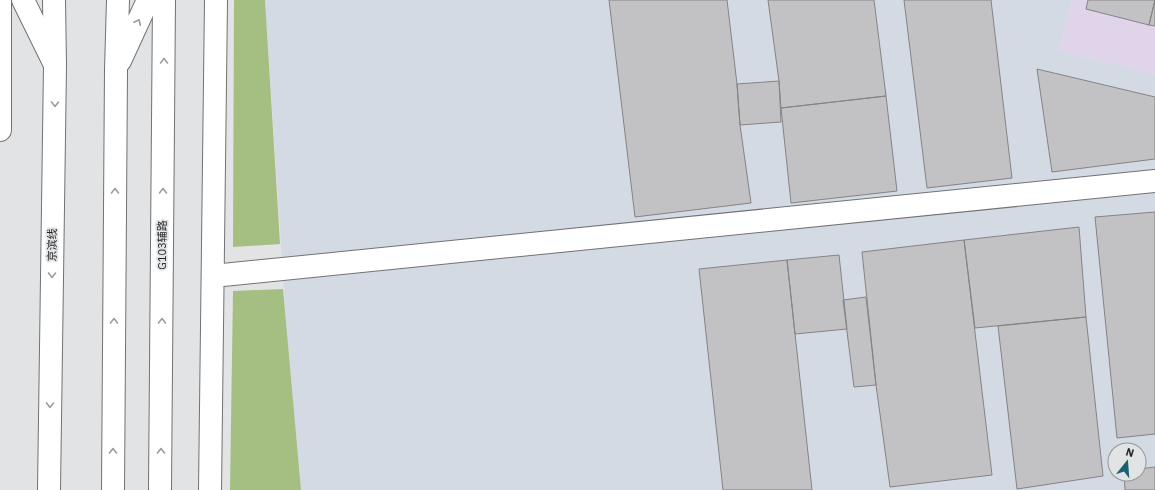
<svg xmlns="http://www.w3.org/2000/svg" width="1155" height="490" font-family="'IBM Plex Sans','Noto Sans SC',sans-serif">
	<rect width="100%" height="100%" fill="#e1e3e5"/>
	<path fill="#d4dae3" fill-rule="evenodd" d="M265,0H1072L1059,51L1155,74V489L1139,490H301L287,338ZM1115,450H1139V474H1115Z"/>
	<path fill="#dfd4e9" d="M1072,0H1155V74L1059,51Z"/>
	<path fill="#a5be81" d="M234,0H265L280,244L233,247Z
		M283,289L301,490H230L233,291Z"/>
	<path fill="#c2c2c4" stroke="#848386" d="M609,0H727L737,84L740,125L751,203L635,217Z
		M768,0H874L886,96L781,108L779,81Z
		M904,0H991L1012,178L927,188Z
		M1088,0H1155L1149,25L1086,9Z
		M1155,0V26L1149,25Z
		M1037,69L1155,97V159L1052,172Z
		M779,81L781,122L740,125L737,84Z
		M886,96L897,191L791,203L781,108Z
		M1155,212V434L1117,438L1095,217Z
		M1079,227L1086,317L975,328L964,240Z
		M964,240L992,475L890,487L876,385L862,252Z
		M839,255L847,329L795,334L787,260Z
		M787,260L812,490H723L699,269Z
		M866,297L876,385L854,387L843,300Z
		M1086,317L1103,476L1017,489L998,326Z
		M1155,467V490H1125L1124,474H1139V469Z"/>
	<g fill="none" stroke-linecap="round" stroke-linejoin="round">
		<defs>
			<path id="minor" d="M23,0L55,65
				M0,2V130
				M213,276L1155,181
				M160,490L164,0
				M210,490L216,0"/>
			<path id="highway" d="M120,61L148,0
				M49,490L55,65L54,0
				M113,490L116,70L118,0"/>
		</defs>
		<use href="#minor" stroke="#707274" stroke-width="24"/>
		<use href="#highway" stroke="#707274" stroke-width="24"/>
		<use href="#minor" stroke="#fff" stroke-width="22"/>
		<use href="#highway" stroke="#fff" stroke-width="22"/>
	</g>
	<defs><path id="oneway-chevron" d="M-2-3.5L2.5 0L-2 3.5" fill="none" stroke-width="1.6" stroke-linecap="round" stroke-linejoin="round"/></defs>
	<g stroke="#9d9d9e">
		<use href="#oneway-chevron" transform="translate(138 22) rotate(-65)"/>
		<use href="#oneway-chevron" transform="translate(164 61) rotate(-90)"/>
		<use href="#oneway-chevron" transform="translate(55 104) rotate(91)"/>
		<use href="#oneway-chevron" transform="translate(115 191) rotate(-90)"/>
		<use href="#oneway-chevron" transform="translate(163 191) rotate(-90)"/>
		<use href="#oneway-chevron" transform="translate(52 275) rotate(91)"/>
		<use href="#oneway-chevron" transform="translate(114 321) rotate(-90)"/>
		<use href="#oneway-chevron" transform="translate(162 321) rotate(-90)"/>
		<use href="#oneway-chevron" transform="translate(50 405) rotate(91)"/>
		<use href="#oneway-chevron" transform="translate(113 451) rotate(-90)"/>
		<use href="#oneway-chevron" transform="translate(161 451) rotate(-90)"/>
	</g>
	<g text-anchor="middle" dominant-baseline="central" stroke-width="3.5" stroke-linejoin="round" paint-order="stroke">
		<g font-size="11" fill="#252627" stroke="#e1e3e5">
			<text transform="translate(52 245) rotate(-89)">京滨线</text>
			<text transform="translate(162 245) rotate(-90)">G103辅路</text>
		</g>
	</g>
	<g transform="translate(1127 462) rotate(17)"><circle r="19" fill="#e1e3e5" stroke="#969799"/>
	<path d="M0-3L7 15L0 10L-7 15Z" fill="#1a6172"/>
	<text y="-6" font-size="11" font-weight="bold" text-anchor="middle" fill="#252627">N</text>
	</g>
</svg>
